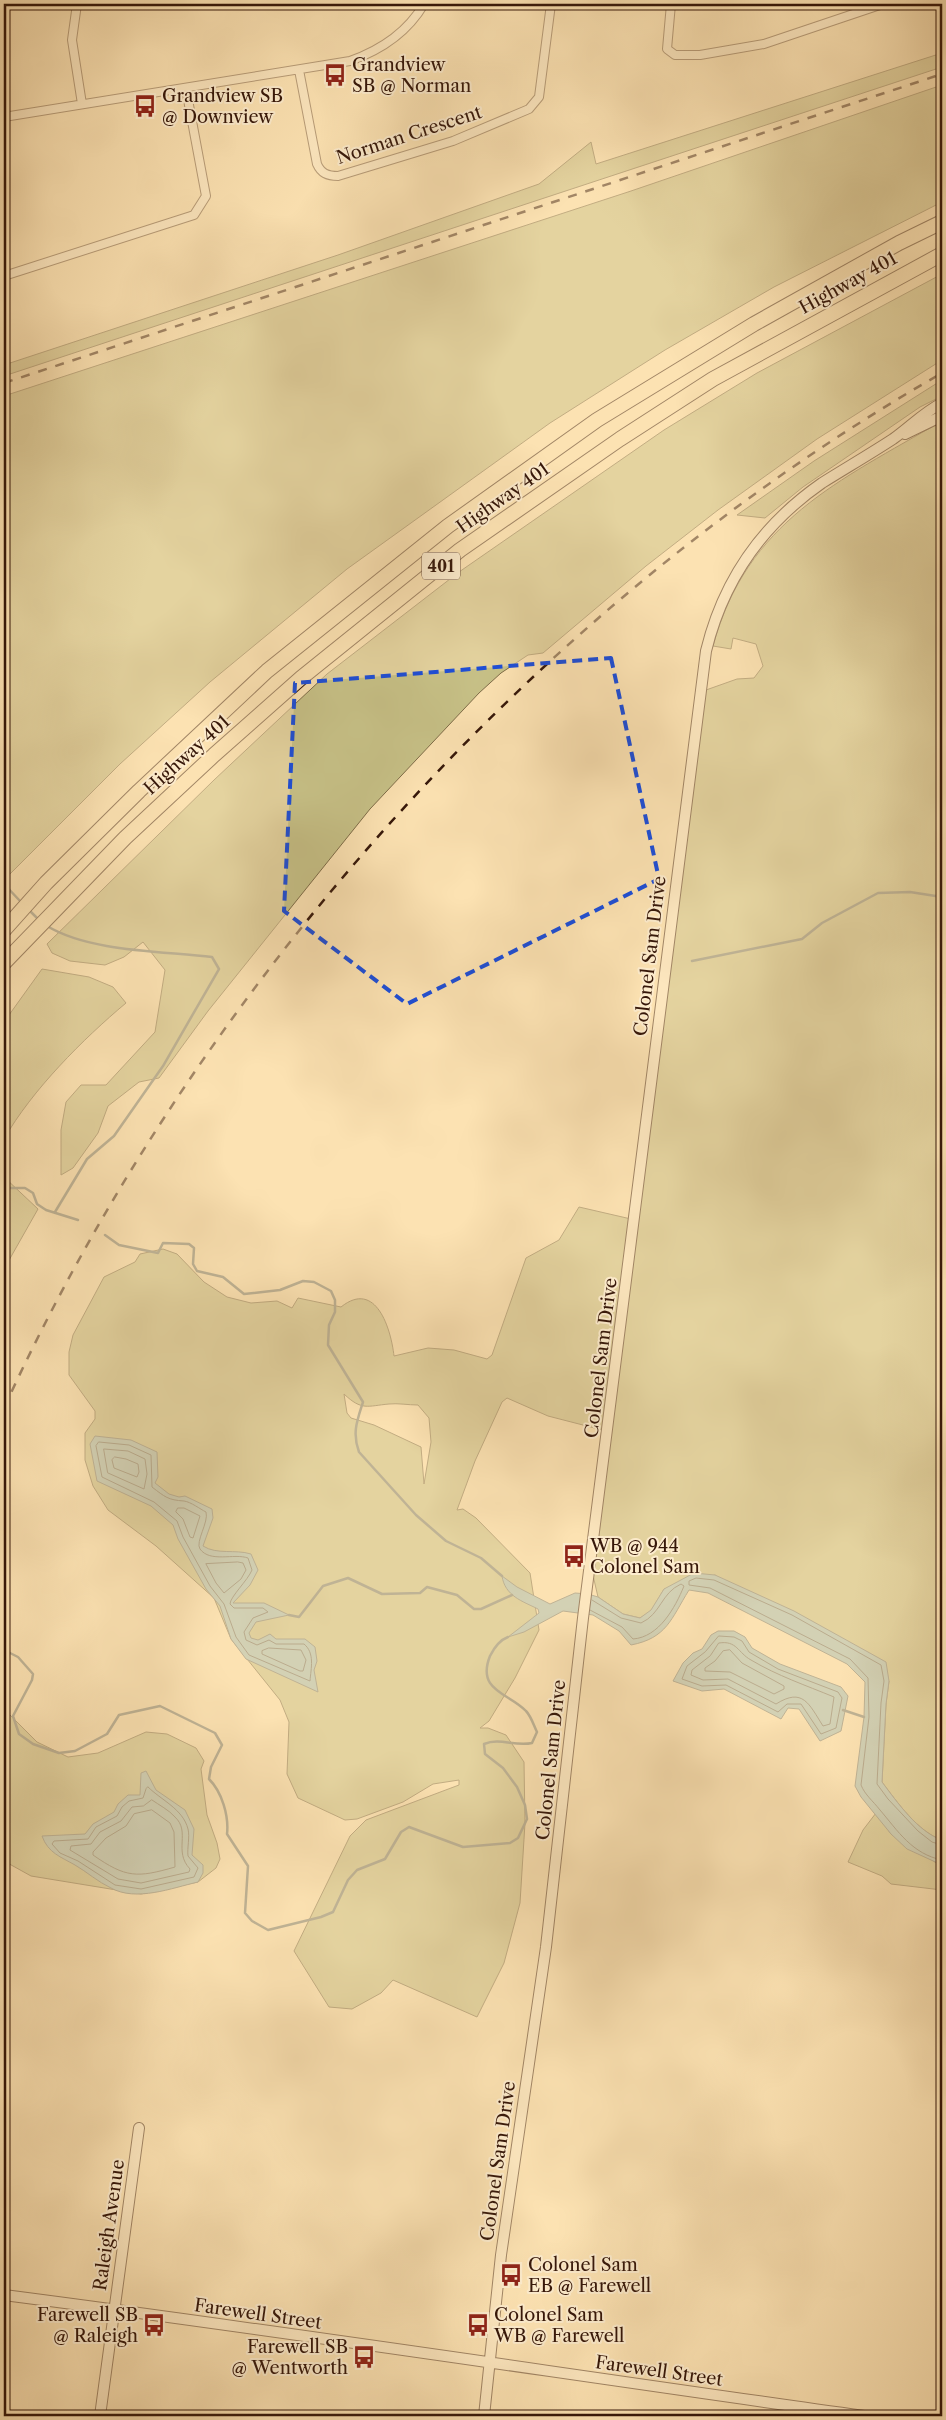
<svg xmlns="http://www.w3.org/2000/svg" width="946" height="2420" font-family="'Libre Caslon Text',serif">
	<rect width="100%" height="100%" fill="#fce2b2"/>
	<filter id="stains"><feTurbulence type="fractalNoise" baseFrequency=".004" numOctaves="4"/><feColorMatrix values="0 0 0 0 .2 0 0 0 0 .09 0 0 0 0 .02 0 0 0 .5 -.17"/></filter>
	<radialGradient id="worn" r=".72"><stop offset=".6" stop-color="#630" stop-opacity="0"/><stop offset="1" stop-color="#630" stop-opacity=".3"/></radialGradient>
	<path fill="#c7c187" stroke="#7e6c48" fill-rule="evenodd" d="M942,53V67L4,376V365L338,255L539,184L591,142L596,164Z
		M942,85V202L774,287L665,350L550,423L347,569L210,682L120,764L4,880V396L631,191Z
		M942,274V360L817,439L718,510L646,566L543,653L528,655L501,673L479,693L370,809L208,1011L159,1078L139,1082L108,1106L98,1133L73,1168L61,1175V1130L66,1102L81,1085H106L155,1032L165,970L143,942L124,957L105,965L70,961L52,953L47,944L214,780L327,674L459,572L664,430L757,373Z
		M942,380V396L920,407L803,487L765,518L737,515L814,461Z
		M942,421V1840C918,1832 897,1802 882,1782L886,1704L889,1681L715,1575L664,1589L651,1611L640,1618L623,1614L598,1597L592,1571L610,1432L548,1416L507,1398L502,1402L475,1461L457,1510L463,1509L476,1518L530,1573L539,1630L515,1678L489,1721L480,1728H488L506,1735L524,1762L525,1823L520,1903L504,1963L477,2017L393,1980L381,1993L352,2009L329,2007L294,1951L350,1836L366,1820L459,1785V1780L433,1784L403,1802L357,1819L345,1820L298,1798L287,1774L289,1722L280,1700L231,1639L214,1598L156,1546L108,1510L93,1486L85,1460V1433L95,1419V1411L69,1375V1352L73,1335L104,1277L135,1262L140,1254L163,1249L177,1254L204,1282L227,1297L251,1303L277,1301L292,1308L298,1298L341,1307C376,1279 391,1329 394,1356L428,1348L454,1350L487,1359L492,1355L526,1258L559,1240L579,1207L631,1219L706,690L737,679L754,678L763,666L756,644L733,638L731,649L713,646C747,521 839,481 942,421ZM344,1394C362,1411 367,1406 389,1404C398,1403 408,1405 418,1405L429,1418L431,1442L424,1484L421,1447L374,1425L351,1418L347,1413Z
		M42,969L89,977L113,987L126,1003C83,1039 32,1090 4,1139V1022Z
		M4,1177L38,1209L8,1262L4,1273Z
		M4,1709L37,1742L68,1757L98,1753L146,1732L167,1734L196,1748L204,1761L201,1769L207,1815L217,1843L220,1859L216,1868L198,1882L141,1894L31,1876L4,1861Z
		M876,1813L891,1834L938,1864L942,1865V1890L891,1884L882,1876L848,1862L863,1830Z"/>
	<path fill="#a3bcb6" stroke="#777a71" d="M95,1436L131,1440L157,1452L158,1477L155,1483L169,1494L179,1497L185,1496L212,1509L213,1518L203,1546C217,1555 235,1549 251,1554L258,1570L250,1585L233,1603H264L289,1615L256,1622L249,1633L251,1638L258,1640L270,1634L276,1639H305L315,1647L317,1661L314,1670L318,1692L246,1659L231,1639L220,1606L206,1589L178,1539L173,1525L151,1506L97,1481L90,1444Z
		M694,1573L715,1575L794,1611L886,1662L889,1681L886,1704L882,1782C897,1802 918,1832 942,1840V1865L907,1849L891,1834L861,1797L855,1786L864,1717L865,1682L847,1664L708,1593L689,1590C671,1619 667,1638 631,1645L619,1631L593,1615L563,1611L524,1632L508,1637L539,1613L538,1609C522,1601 505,1596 502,1576L517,1587L550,1604L575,1593L588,1594L598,1597L623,1614L640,1618L651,1610L664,1589Z
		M718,1631H734L745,1637L752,1648L780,1664L841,1687L848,1696L841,1731L820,1741L799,1709L788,1708L781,1719L724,1689L702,1691L673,1681L683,1663L693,1653L702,1649L711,1635Z
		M146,1771L156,1790L185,1810L194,1829L192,1855L203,1865V1873L198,1882C172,1888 136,1902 111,1888C98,1882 87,1872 75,1865C61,1857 48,1853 42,1836L85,1834L93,1824L114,1812L118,1804L128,1795H140L141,1773Z"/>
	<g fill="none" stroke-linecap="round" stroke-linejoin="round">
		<path stroke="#6c6a60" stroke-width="1" d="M99,1442L129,1445L151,1455L152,1487C165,1497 168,1500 184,1501C191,1502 200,1509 206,1512C209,1522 195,1542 200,1549C210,1563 234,1553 248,1558L252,1570C248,1580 230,1597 230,1604L234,1608H263L268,1612L253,1618L244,1632L246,1640L257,1645L269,1640L276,1644H304C315,1653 311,1668 310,1681L249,1655L236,1637L224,1604L210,1586L183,1537L177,1521L154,1502L102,1477L96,1446Z
			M104,1449L128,1451L145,1459L147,1474L144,1489L108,1473Z
			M115,1457L126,1459L138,1464L139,1472L137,1477L114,1468L112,1460Z
			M178,1508H184L200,1516L193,1538L190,1537L183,1519L176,1512Z
			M238,1562L243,1563L246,1570L241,1579L224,1593L216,1583L206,1564Z
			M590,1610L622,1627L633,1639C659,1637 675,1608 684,1586L681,1584C661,1593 661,1614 641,1623L621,1618L592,1600
			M719,1636L734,1637L742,1641L749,1652L778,1669L838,1692L842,1698L836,1728L821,1734L801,1704H787L778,1712L726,1685L702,1686L682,1679L687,1666L705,1652Z
			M719,1643C737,1640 738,1653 751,1660C778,1676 805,1685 834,1697L830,1724L823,1726C809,1704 803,1687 776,1704L728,1679L703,1680L691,1675L692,1670L710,1656Z
			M269,1648L301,1650L306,1660L303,1671H300L262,1654V1651Z
			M730,1650L742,1663L784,1686V1689L774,1694L730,1672L705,1671V1668L715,1661L723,1651Z
			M148,1787C161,1800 183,1809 188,1829C190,1837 187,1848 188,1856L198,1868L194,1877L141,1889L115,1885L78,1861L60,1853L52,1844L54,1841L88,1839L96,1827L117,1816L122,1807L129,1801L143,1798L146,1789Z
			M152,1800C159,1805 169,1810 175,1817C191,1832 173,1851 190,1869L189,1872L141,1883L118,1879L70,1850L71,1846L91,1844L100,1832L121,1821L132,1807L143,1806Z
			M152,1810L170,1823L174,1832L175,1867C137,1878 126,1878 93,1855V1852L106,1838L126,1826L134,1814Z
			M942,1845L932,1842L918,1831L888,1799L877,1784L881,1703L884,1681L881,1665L792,1615L714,1580L696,1578L689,1581V1585L710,1588L850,1659L868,1678L869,1717L861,1785C865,1795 873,1801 880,1810C898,1831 912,1854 942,1860"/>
		<path stroke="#777a71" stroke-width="2.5" d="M4,884L21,902
			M29,910L39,920
			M47,926C90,952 162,951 212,957L219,969L163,1066L114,1136L87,1159L55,1212
			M692,961L802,939L822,923L878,893L910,892L942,897
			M4,1188H25L33,1193L37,1204L46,1210L78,1220
			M105,1235L119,1245L158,1253L163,1243L189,1244L194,1248L193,1264L197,1271L223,1277L244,1294L280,1290L303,1281L314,1282L331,1291L335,1300V1312L329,1325L328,1345L363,1402C357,1421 352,1433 359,1452L416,1515L446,1541L481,1558L502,1576
			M289,1615L299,1617L323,1586L348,1578L382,1594L420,1593L427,1587L457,1595L474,1609H481L512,1595
			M4,1650L18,1657L33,1674L32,1680L13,1716L19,1734L33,1744L59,1753L75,1751L107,1734L119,1715L160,1706L215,1733L222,1745L211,1767L209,1779C222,1792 229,1816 227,1834L248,1866L245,1913L252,1921L268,1930L321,1917L333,1912L348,1880L357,1870L385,1859L401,1832L409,1827L463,1847L510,1843L518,1838L527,1819L525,1805L517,1787L503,1768L485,1754L484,1744C500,1737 515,1747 532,1743L537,1732C534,1726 531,1716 526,1711C509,1693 476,1691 490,1656C494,1648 500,1640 508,1637
			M843,1710L864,1717"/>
		<defs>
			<path id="street" d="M77,4L72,40L82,104
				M671,4L667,49L675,55H700L764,44L883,4
				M299,70L317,164C321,173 327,176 338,176L453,141L529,109L539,97L551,4
				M4,117L350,61C381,50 407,33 424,4
				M4,276L194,215L206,196L186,89"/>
			<path id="secondary" d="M905,434L942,416
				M4,2295C291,2332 577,2376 864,2416
				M100,2416L139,2128
				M484,2416L501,2255L546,1947L583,1618L706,651C723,581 763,524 822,483C846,468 870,454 893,439C910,427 924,412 942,403"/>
			<path id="highway" d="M4,930L46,883L139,791L267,671L448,526L597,420L754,324L899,243L942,222
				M4,963L125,838L214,755L301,678L460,550L620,439L713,379L942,254"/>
		</defs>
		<use href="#street" stroke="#684a33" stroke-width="10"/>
		<use href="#secondary" stroke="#361709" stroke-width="12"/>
		<use href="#highway" stroke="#361709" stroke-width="16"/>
		<use href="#street" stroke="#fdeccd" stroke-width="8"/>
		<use href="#secondary" stroke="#fdeccd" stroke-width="10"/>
		<use href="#highway" stroke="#fce2b2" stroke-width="14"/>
		<path stroke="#361709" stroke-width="2.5" stroke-dasharray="9 9" stroke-linecap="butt" d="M4,383L942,74
			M4,1408C198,985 537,605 942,373"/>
	</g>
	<path d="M0 0H946V2420H0ZM611,658L659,879L407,1004L284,911L295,683Z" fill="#fce2b2" fill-opacity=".55" fill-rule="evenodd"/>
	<path fill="none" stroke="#1d4ed8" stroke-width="4" stroke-dasharray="10 6" stroke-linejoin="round" d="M611,658L659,879L407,1004L284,911L295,683Z"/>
	<defs>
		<symbol id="bus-bare" viewBox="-9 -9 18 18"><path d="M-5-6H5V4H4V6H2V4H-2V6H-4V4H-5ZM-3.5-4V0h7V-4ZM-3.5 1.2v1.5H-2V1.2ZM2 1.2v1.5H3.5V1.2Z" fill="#8f2418" stroke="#fdeccd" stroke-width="2.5" paint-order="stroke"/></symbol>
	</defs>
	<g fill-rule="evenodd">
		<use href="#bus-bare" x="319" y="59" width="32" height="32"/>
		<use href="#bus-bare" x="129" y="90" width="32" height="32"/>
		<use href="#bus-bare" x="558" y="1540" width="32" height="32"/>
		<use href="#bus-bare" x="495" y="2259" width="32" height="32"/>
		<use href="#bus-bare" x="138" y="2309" width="32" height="32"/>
		<use href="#bus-bare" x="462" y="2309" width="32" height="32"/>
		<use href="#bus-bare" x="348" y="2341" width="32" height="32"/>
	</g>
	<g text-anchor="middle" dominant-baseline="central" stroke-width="4" stroke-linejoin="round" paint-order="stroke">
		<rect fill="#fdeccd" stroke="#725744" stroke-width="1" x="422" y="552.5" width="38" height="27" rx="4"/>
		<g font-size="16" font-weight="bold" fill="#361709">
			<text x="441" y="566">401</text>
		</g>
		<g font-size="18" fill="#361709" stroke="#fdeccd" text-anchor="start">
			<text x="352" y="65">Grandview<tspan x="352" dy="21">SB @ Norman</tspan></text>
			<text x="162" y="96">Grandview SB<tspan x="162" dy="21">@ Downview</tspan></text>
			<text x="590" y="1546">WB @ 944<tspan x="590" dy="21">Colonel Sam</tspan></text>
			<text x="528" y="2265">Colonel Sam<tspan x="528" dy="21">EB @ Farewell</tspan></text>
			<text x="138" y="2315" text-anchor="end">Farewell SB<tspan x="138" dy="21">@ Raleigh</tspan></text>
			<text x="494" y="2315">Colonel Sam<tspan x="494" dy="21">WB @ Farewell</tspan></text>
			<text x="348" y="2347" text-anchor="end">Farewell SB<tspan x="348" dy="21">@ Wentworth</tspan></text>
		</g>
		<g font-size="18" fill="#361709" stroke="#fdeccd">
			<text transform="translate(409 135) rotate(-18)">Norman Crescent</text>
			<text transform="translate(848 283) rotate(-29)">Highway 401</text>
			<text transform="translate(503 498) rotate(-35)">Highway 401</text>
			<text transform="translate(187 755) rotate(-42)">Highway 401</text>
			<text transform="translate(650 956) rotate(-83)">Colonel Sam Drive</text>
			<text transform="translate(601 1358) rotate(-83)">Colonel Sam Drive</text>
			<text transform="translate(551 1760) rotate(-84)">Colonel Sam Drive</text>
			<text transform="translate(498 2161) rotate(-82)">Colonel Sam Drive</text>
			<text transform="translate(109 2225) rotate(-82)">Raleigh Avenue</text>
			<text transform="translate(258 2314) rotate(8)">Farewell Street</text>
			<text transform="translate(659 2371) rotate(8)">Farewell Street</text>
		</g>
	</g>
	<rect width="946" height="2420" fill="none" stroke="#fce2b2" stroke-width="20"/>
	<rect x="5" y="5" width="936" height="2410" fill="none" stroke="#361709" stroke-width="2.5"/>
	<rect x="10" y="10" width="926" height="2400" fill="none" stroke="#361709"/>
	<rect width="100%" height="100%" filter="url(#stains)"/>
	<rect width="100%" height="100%" fill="url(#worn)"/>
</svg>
